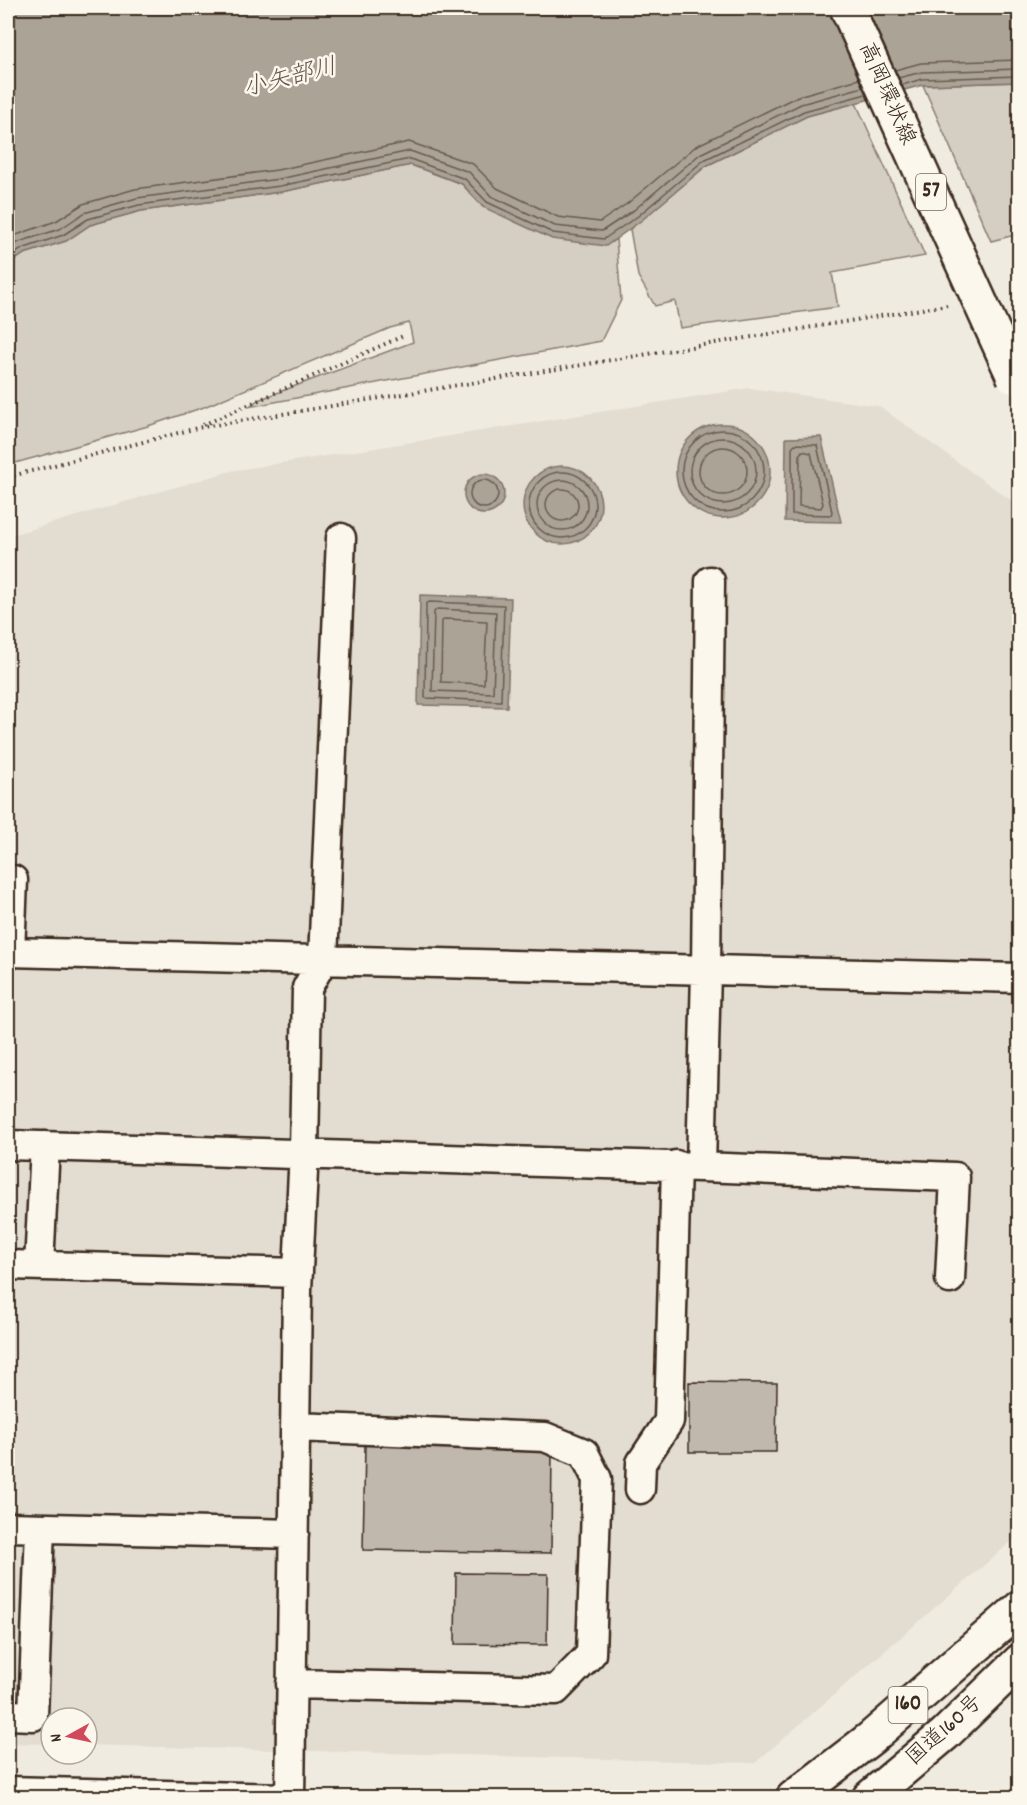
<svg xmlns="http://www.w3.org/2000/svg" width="1027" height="1805" font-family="Dekko,'Klee One',sans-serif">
	<rect width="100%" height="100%" fill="#f0ebe0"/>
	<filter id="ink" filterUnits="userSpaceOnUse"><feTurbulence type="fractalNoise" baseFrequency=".0167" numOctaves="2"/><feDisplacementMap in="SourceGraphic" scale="12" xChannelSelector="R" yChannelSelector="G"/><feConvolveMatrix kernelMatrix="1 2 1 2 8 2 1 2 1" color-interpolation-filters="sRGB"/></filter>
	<g filter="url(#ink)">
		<path fill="#e2dcd1" d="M749,388L879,406L1019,506V1535L755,1763L87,1745V1718H51V1744L8,1743V536L231,471Z"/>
		<path fill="#d5cec3" stroke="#887c70" stroke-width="1.5" d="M1019,82V234L991,241L923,85Z
			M856,103L925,256L832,273L838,307L680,328L675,301L655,306L638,276L630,229L706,166L807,116Z
			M411,165L462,184L483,207L605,246L616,239L621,300L601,341L248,407L258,400L413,342L409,323L390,328L204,407L148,426L8,465V265L24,254L66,241L90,225L141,211L281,192Z"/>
		<path fill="#aca397" stroke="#7f7367" stroke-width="1.5" d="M8,8H1019V82L923,85L807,116L706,166L642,220L606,246L552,239L483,207L462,184L411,165L281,192L141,211L90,225L66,241L24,254L8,265Z
			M676 471a47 47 0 1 1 94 0a47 47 0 1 1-94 0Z
			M821,437L841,522L785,521L786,438Z
			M523 505a39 39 0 1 1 78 0a39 39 0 1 1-78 0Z
			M464 494a20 20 0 1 1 40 0a20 20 0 1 1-40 0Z
			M420,595L511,598L507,707L418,705Z"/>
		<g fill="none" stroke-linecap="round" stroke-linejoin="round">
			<path stroke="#685a4e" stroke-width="1.5" d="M895,70L921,63L1020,60
				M898,78L922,72L1020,69
				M902,85L922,79L1020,76
				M8,238L56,221L83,204L135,189L277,170L409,142L473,164L497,188L558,217L600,222L628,203L696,146L798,96L859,79
				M8,249L19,242L60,229L84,213L137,198L279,179L410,151L469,172L491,196L555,226L602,231L634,210L700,154L801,104L863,87
				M8,258L22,249L63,235L88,219L139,205L280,186L410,159L465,179L487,202L553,233L604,239L638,216L704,160L804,111L866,94
				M682 471a41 41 0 1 1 82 0a41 41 0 1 1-82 0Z
				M690 471a33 33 0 1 1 66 0a33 33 0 1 1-66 0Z
				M795,444L817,445L832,512L831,515L792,514V447Z
				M699 471a24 24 0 1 1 48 0a24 24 0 1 1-48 0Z
				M802,451L811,453L823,504L821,508L799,506L800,454Z
				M529 505a33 33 0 1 1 66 0a33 33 0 1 1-66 0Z
				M537 505a25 25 0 1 1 50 0a25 25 0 1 1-50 0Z
				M470 494a14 14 0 1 1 28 0a14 14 0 1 1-28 0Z
				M546 505a16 16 0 1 1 32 0a16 16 0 1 1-32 0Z
				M429,602L504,605L501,701L425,698L426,604Z
				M437,609L496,612L493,693L432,691L434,612Z
				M445,619L487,621L484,684L441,682L442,621Z"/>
		</g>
		<path fill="#c0b8ad" stroke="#3b2a1e" stroke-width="1.5" d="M689,1382L777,1383L776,1452H689Z
			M365,1445L552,1448L551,1553L363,1550Z
			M456,1573L548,1574L547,1645L455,1644Z"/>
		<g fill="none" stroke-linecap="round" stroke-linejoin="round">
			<defs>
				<path id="minor" d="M8,880H13L10,952
					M8,952L1020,978
					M8,1145L701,1167L706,971L710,581
					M701,1167L955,1177L950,1279
					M8,1265L298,1273
					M39,1266L45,1146
					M640,1489L641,1463L669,1421L676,1165
					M8,1527L294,1534
					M291,1684L556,1690L591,1654L597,1479L584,1453L545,1437L295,1427
					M8,1715L33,1716L40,1528
					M8,1791L285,1798
					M290,1798L297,1290L304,1152L307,988L323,960L341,538"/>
				<path id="highway" d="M793,1798L871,1738L1020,1608
					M869,1798L945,1734L1020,1661"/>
			</defs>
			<use href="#minor" stroke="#3b2a1e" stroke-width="33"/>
			<use href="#highway" stroke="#3b2a1e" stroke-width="38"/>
			<path stroke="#3b2a1e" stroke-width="4" stroke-dasharray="1.5 4.5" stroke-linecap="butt" d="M203,425L403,336
				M8,477L197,428L947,305"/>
			<use href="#minor" stroke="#fbf7ec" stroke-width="28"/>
			<use href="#highway" stroke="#fbf7ec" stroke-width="33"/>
			<defs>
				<path id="major-bridge" d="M847,8L1014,377"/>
			</defs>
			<use href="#major-bridge" stroke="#3b2a1e" stroke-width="38" stroke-linecap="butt"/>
			<use href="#major-bridge" stroke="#fbf7ec" stroke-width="33"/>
		</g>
	</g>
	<g text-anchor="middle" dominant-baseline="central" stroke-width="5" stroke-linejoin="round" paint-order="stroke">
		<g fill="#fbf7ec" stroke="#75685c" stroke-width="1.5">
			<rect x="916" y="174" width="30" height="36" rx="4.5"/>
			<rect x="888.5" y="1687" width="39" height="36" rx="4.5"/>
		</g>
		<g font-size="21" font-weight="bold" fill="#3b2a1e">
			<text x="931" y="192">57</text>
			<text x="908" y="1705">160</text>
		</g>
		<g font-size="22" fill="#3b2a1e" stroke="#fbf7ec">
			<text transform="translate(886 94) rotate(66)">高岡環状線</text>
			<text transform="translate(945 1731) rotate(-42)">国道160号</text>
		</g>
		<g font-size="24" font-style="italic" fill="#635448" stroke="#fbf7ec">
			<text transform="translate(290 79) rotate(-14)">小矢部川</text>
		</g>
	</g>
	<rect width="1027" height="1805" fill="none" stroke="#fbf7ec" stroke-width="30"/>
	<rect x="15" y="15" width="997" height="1775" fill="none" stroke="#3b2a1e" stroke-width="2" filter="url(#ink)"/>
	<g transform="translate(69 1736) rotate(262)"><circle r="28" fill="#fbf7ec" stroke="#aea59a" stroke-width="1.5"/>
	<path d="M0-4.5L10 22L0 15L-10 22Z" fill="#d1495b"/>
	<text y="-9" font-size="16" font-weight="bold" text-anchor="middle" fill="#3b2a1e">N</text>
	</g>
</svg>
